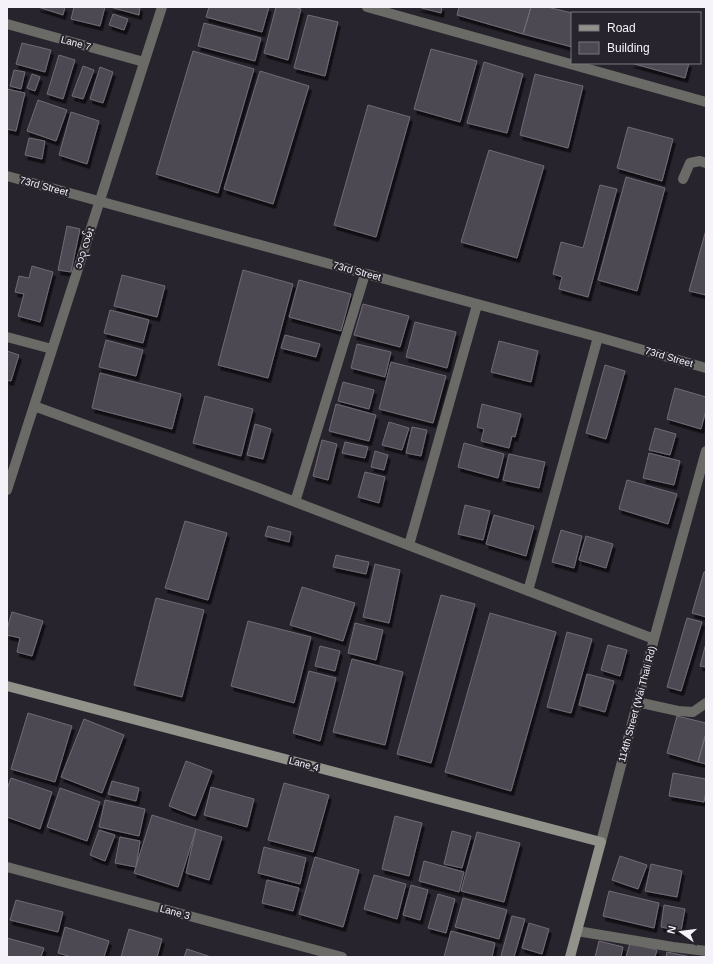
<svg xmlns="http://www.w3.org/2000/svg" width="713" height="964" font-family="Arial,'Noto Sans Myanmar',sans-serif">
	<defs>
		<filter id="shadow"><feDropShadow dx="2.5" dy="4.5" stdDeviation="0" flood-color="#0009"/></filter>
	</defs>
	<rect width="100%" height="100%" fill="#28242d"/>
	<path fill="#4d4853" stroke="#706b76" filter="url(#shadow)" d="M38,7H65L63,15Z
		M74,7H105L100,26L71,19Z
		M110,7H140L139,15Z
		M209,7H269L262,32L206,17Z
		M276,7H294L301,9L288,60L264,53Z
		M418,7H442L441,13Z
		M459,7H531L523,34L457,15Z
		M531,7H547L572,13V47L523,34Z
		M113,14L128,19L124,30L109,25Z
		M308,15L338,22L325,76L294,68Z
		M204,23L261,38L255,61L198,46Z
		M22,43L51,50L45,72L16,64Z
		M431,49L477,61L460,122L414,109Z
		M193,51L254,69L218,193L156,174Z
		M59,55L75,60L63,99L47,94Z
		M484,62L523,74L507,133L467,123Z
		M631,63H689L685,78Z
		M83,66L94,70L83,99L72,96Z
		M100,67L113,72L103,103L90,99Z
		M14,70L25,72L21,89L10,86Z
		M260,71L309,86L273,204L224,189Z
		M32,74L40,77L35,91L27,88Z
		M535,74L583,86L568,148L520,135Z
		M7,89L25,93L16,131L7,129Z
		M38,100L67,110L56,141L27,131Z
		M368,105L410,117L376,237L334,225Z
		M71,112L99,121L87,164L59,155Z
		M628,127L673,139L662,181L617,168Z
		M29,138L45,141L42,159L25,155Z
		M489,150L544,166L517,258L461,242Z
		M626,177L665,188L637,291L598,280Z
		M600,185L617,189L588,297L559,289L562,277L553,274L561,242L583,248Z
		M67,226L80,229L71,272L58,270Z
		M706,230V295L689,291Z
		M32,266L53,272L40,322L18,316L24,294L15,292L19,276L29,278Z
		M243,270L293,284L268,378L218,365Z
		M122,275L165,286L157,317L114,306Z
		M299,280L351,294L341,331L289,317Z
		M363,304L409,316L400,347L354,335Z
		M110,310L149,320L143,343L104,333Z
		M415,322L456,332L447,368L406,357Z
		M285,335L320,344L316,357L281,348Z
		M106,340L143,350L136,376L99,367Z
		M499,341L538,351L531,382L491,372Z
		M357,344L391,352L385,377L351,368Z
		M7,351L19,355L11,381L7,380Z
		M391,362L446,376L433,423L379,409Z
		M605,365L625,371L606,439L586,433Z
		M100,373L181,394L172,429L92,408Z
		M343,382L374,390L369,409L338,401Z
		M675,388L706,397V410L701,429L667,419Z
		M205,396L253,409L241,456L193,443Z
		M336,404L376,415L369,441L329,431Z
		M482,404L521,414L515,437L512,436L509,448L481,441L484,429L477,427Z
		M389,422L409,428L402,450L382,445Z
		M255,424L271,429L263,459L247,455Z
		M412,427L427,430L421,456L406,453Z
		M655,428L676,434L670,455L649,450Z
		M322,440L337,444L328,480L313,476Z
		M345,442L368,447L365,458L342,453Z
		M464,443L504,454L498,478L458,467Z
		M375,451L388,455L384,470L371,467Z
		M649,453L680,461L674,485L643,478Z
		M509,454L545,462L539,488L503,480Z
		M365,472L385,477L379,503L358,497Z
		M627,480L677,494L668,524L619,509Z
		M465,505L490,511L483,540L458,534Z
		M494,515L534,526L526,556L486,544Z
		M185,521L227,533L208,600L165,588Z
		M268,526L291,532L289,542L265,536Z
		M561,530L582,536L574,568L552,562Z
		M586,536L613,544L606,568L579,560Z
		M336,555L369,562L366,574L333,567Z
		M375,564L400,570L389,623L363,617Z
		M704,572H706V617L692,613Z
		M302,587L355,603L343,641L290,625Z
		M441,595L475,604L431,763L397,754Z
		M156,598L204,610L182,697L134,685Z
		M12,612L43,621L32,656L17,652L20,638L7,635V629Z
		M490,613L556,632L511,791L445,772Z
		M687,618L702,622L681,691L667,687Z
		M248,621L311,637L294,703L231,686Z
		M355,623L383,630L376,660L348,653Z
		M567,632L592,639L571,713L547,707Z
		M706,643V667L700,666Z
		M608,645L627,650L620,676L601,670Z
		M320,646L340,651L335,671L315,666Z
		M352,659L403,672L385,745L333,732Z
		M309,671L336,678L320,741L293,733Z
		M587,674L614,681L605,712L579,705Z
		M28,713L72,726L55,782L11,769Z
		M677,716L706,723V733L698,762L667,753Z
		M84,719L124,735L102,793L61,777Z
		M706,733V764L698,762Z
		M186,761L212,771L195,816L169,806Z
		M673,773L706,779V791L704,802L669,796Z
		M11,778L52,792L40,829L7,817V789Z
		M112,781L139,788L136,801L108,794Z
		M284,783L329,795L313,852L268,840Z
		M211,787L254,799L247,827L204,815Z
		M60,788L100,802L87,841L47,827Z
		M105,800L145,809L139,836L99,827Z
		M152,815L196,829L178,887L134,873Z
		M395,816L422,823L409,876L382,869Z
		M196,829L222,837L209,880L186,873Z
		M99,830L115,835L105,861L90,855Z
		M452,831L471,836L462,868L444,864Z
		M477,832L520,843L504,902L461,891Z
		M120,837L140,841L136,867L115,863Z
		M264,847L306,858L300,884L258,873Z
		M620,856L647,865L638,889L612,880Z
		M315,857L359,870L343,927L299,914Z
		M424,861L464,872L459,892L419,881Z
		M651,864L682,871L677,897L645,891Z
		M374,875L406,884L397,919L364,909Z
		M267,880L299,888L293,911L262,903Z
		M411,885L428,890L420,920L403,915Z
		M609,891L659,903L654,928L603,916Z
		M438,894L455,899L446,933L428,928Z
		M463,898L507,910L499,939L455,927Z
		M16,900L63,912L58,932L10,920Z
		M664,905L685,909L681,931L661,927Z
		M512,916L525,919L514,957H503L501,956Z
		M529,923L549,929L542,954L522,948Z
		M65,927L109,941L104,957H72L58,953Z
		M129,929L162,939L157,957H121Z
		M451,931L495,943L492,957H444Z
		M7,938L44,948L41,957H7Z
		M599,941L623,947L621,957H595Z
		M630,943L657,950L655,957H626Z
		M187,949L211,957H184Z
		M667,952L691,957H666Z"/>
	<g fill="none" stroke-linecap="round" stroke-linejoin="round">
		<path stroke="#6a6b66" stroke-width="10" d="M367,7L706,102
			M7,24L144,62
			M7,176L598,337L706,368
			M683,179L690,163L700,161L706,163
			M7,337L52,349
			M34,406L256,487L654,639
			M7,490L162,7
			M295,502L365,274
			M409,545L477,305
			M528,591L598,337
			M637,702L678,711L693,712L706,703
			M601,842L654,639L706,451
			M7,867L342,957
			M577,931L673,947L706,951"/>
		<path stroke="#91938a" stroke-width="10" d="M7,686L601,842L570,957"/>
	</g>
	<g text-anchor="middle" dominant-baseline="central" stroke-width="4" stroke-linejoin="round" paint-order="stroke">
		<g font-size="10" fill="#f5f3f9" stroke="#28242d">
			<text transform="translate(76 43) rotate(15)">Lane 7</text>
			<text transform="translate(44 186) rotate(15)">73rd Street</text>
			<text transform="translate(84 248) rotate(-72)">၁၁၃ လမ်း</text>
			<text transform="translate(357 271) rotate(15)">73rd Street</text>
			<text transform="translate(669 357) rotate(16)">73rd Street</text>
			<text transform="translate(637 704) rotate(-75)">114th Street (Wai Thali Rd)</text>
			<text transform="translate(304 764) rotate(15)">Lane 4</text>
			<text transform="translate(175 912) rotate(15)">Lane 3</text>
		</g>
	</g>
	<rect width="713" height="964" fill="none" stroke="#f5f3f9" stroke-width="16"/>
	<rect x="571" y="12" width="130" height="52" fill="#28242d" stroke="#7a777f"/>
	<rect x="579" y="25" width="20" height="6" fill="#91938a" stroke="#7a777f"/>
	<text x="607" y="32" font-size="12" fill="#f5f3f9">Road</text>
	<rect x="579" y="42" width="20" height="12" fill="#4d4853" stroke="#7a777f"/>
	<text x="607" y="52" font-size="12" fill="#f5f3f9">Building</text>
	<g transform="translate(681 932) rotate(284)" stroke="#28242d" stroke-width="3" paint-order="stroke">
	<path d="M0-3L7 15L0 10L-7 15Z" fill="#f5f3f9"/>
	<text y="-6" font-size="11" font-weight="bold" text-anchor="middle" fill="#f5f3f9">N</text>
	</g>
</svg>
